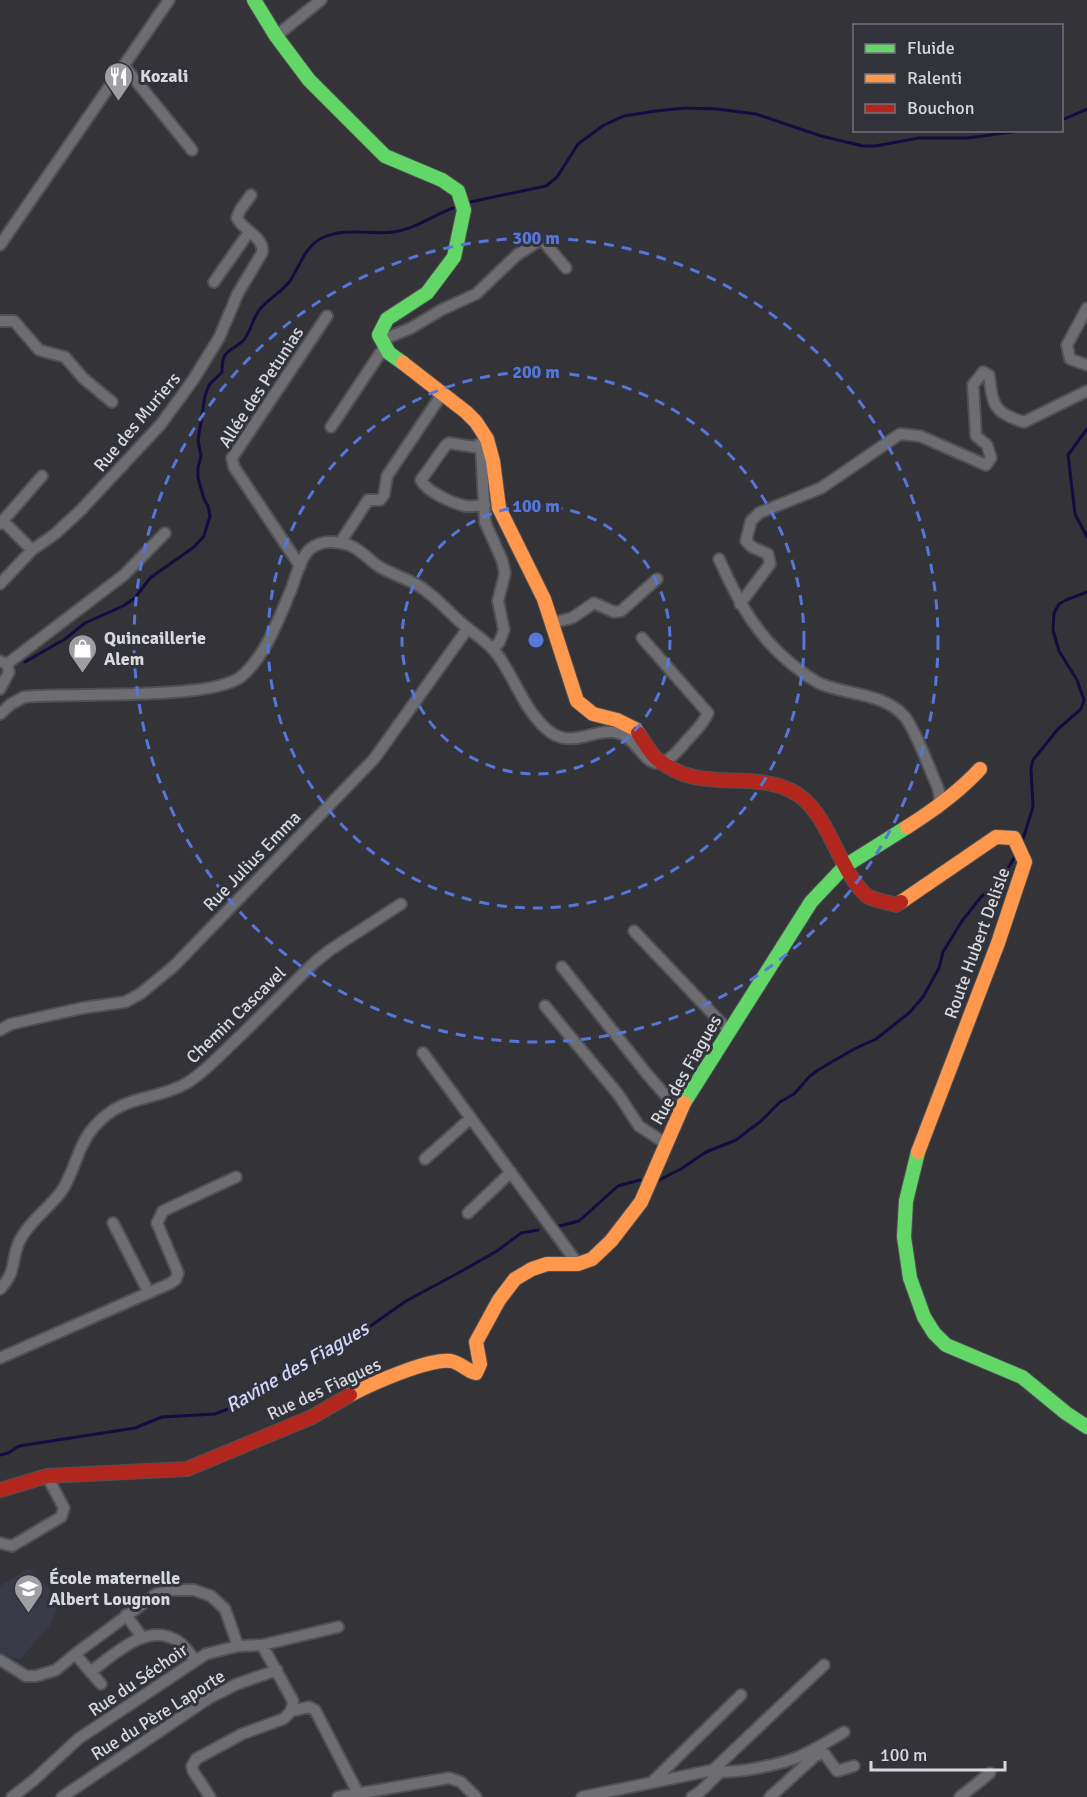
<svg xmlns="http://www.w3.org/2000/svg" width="1087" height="1797" font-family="Signika,sans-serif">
	<rect width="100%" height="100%" fill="#333338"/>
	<path fill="#383a47" d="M29,1568L60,1601L51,1624L20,1659L0,1654V1586Z"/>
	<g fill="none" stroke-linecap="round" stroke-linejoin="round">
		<path stroke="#140c41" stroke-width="3" d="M1062,120L1087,109
			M470,202L546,186L557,177L578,144L604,125L624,116L656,111L685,108L717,109L756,114L821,136L863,146H875L919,138H967L1027,130
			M1087,429L1068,455L1075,514L1087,537
			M25,662L65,639L85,623L123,606L135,598L150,578L194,547L204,536L210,516L208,506L204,499L198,478V468L201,456L198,440L205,396L209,385L222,372C222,367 222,360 225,355C229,349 238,346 243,341C251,332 252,319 260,309C269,298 282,292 290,281C300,266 305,246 322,238C345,227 370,235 394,232C415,229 434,215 453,208
			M1023,839L1033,807L1031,768L1033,760L1058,729L1081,709L1084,700L1077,680L1059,651L1053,630L1054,613L1059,604L1066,600L1087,592
			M655,1182L681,1169L706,1152L736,1140L761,1121L780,1102L794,1094L809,1077L818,1070L854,1049L876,1039L909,1013L923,997L939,968L943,952L962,921L981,897L999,883L1014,858
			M555,1227L579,1221L618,1186L640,1180
			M0,1455L8,1453L19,1446L135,1428L162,1417L215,1414L233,1407L267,1380L300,1368L345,1344L406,1301L460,1272L497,1251L521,1233L538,1230"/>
		<defs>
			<path id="street" d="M276,36L321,0
				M124,66L192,150
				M0,245L169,0
				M214,282L249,232
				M1087,308L1067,345L1070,359L1087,365
				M0,321H14L39,350L65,357L83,378L112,402
				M382,340L411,328L441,310L476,294L517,255L539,241L544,242L566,268
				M331,427L385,346
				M481,445L485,522L502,560L505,573L498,601L504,630L499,643L492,648
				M485,505C479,505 472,507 466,506C453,504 426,491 421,480L446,445L449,443L475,447L486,440
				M3,521L32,550
				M0,524L42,476
				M340,543L368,500H380L384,495L387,476L442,394
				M719,559C738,602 759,640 798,669C805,674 812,680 821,684C847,695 885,693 905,717C917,733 929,768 938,788L940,797L938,808
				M300,566L234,467L232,458L327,316
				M0,584L32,550L55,534L81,510L161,424L193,380L219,338L238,293L262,253C265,237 243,231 237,218L240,210L251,195
				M740,604L770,564L768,554L752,547L746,541L751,521L759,513L821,488L900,434L920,436L986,465L991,458L987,445L976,436L973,385L983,372L989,375C993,405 993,413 1024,422L1087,391
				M551,623L572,618L594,603L614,612L621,611L657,579
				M0,661L7,664L9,672L0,689
				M7,664L124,575L165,533
				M0,714L11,704L24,697C68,692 213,701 242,676C266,655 279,618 291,590C296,577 300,558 310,549C321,540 336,541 349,545C360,549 368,559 378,566C391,574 406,578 419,586C437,597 450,614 466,627C477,636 488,642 497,654C515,678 525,713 550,732C572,748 593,729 615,732C645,737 645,790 683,745C691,735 704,724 708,713L642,638
				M634,931L729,1031
				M562,967L647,1074L679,1111
				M545,1006L618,1094L639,1126L665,1143
				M0,1030L11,1024L82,1008L125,1002L140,994L174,966L374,759L468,628
				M423,1053L578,1264
				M425,1159L471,1118
				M468,1213L511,1172
				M113,1223L149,1293
				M0,1289C18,1270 10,1260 20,1240C29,1222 49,1208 61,1192C75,1172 77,1146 94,1127C123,1093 154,1102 187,1083C205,1072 222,1053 238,1038C264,1013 289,987 315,962L330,950L401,904
				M0,1358L171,1283L176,1279L178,1273L157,1223L163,1211L236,1177
				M0,1543L12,1546L61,1517L64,1508L47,1476
				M126,1615L142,1637
				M75,1654L101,1684
				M0,1660L26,1676H36L56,1670L75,1654L156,1594L173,1590H194L211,1596L225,1609L238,1646
				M90,1672C113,1656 146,1622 176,1640C184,1644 189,1653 195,1660
				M291,1711L309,1707L315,1710L358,1793L362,1797
				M713,1770C729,1776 782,1764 798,1757C814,1750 829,1741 844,1732
				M652,1782L741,1695
				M12,1797L34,1780L78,1739L206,1654L238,1646L262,1645L338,1627
				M62,1797L209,1698L237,1684L277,1670
				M210,1797L193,1771L192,1766L196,1759L242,1734L283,1719C289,1714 293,1710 293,1701L262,1645
				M338,1797L449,1778L461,1782L476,1797
				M582,1797L713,1770L824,1665
				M692,1797L701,1791L720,1772
				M770,1797L815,1756L824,1753L837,1771L854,1766
				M960,1797L990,1773"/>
			<path id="fast" d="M254,0L276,36L309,80L385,156L442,180L458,191L464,210L454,257L427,293L387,319L379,335L389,353L403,363
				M684,1103L811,902L845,866L907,827
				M918,1152L906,1201L904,1237L910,1278L924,1317L934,1333L946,1345L1022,1377L1066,1413L1087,1427"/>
			<path id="slow" d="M403,363L466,412L476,422L487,439L493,461L499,508L544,599L577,701L593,714L617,720L635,729L638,733
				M907,827C934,810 958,793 980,769
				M901,902L996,837L1014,838L1025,862L998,943L918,1152
				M350,1395C371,1384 429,1358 451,1361C461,1363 467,1371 476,1373L480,1364L476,1342L499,1300L515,1279L532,1269L547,1264H578L592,1259L611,1241L641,1202L684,1103"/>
			<path id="jam" d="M638,733C644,741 649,752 657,759C701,795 747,769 792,791C829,810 836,867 866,895C872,900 887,902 896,905L901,902
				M0,1490L47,1476L187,1469L312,1417L350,1395"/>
		</defs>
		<use href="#street" stroke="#505155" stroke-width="14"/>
		<use href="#fast" stroke="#505155" stroke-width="16"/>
		<use href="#slow" stroke="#505155" stroke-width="16"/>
		<use href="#jam" stroke="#505155" stroke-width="16"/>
		<use href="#street" stroke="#6e6e72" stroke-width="10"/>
		<use href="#fast" stroke="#63d668" stroke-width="14"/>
		<use href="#slow" stroke="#ff974d" stroke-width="14"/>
		<use href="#jam" stroke="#b3261e" stroke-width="14"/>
	</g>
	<g fill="none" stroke="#5577da" stroke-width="3" stroke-dasharray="10 8">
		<circle cx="536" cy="640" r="134"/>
		<circle cx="536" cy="640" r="268"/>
		<circle cx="536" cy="640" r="402"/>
	</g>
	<defs>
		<symbol id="restaurant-pin" viewBox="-11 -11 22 30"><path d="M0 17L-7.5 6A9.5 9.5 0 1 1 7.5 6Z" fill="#9e9ea3" stroke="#31323a"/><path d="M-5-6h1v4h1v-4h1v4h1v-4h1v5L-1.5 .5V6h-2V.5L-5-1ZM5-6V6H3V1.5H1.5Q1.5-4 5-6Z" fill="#fff"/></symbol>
		<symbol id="shop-pin" viewBox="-11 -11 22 30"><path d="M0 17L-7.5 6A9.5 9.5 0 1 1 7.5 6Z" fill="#9e9ea3" stroke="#31323a"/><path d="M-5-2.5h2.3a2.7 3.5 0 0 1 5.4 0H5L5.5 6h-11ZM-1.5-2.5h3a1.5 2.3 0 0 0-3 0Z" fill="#fff"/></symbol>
		<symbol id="school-pin" viewBox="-11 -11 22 30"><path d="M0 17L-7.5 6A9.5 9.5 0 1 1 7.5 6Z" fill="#9e9ea3" stroke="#31323a"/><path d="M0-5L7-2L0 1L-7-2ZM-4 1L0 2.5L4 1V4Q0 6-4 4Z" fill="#fff"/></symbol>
	</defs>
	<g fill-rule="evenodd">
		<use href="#restaurant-pin" x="102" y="60" width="33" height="45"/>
		<use href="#shop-pin" x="66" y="632" width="33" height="45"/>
		<use href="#school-pin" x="12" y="1572" width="33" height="45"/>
	</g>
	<g text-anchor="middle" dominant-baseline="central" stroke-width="6" stroke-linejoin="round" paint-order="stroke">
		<g font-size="18" font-weight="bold" fill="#d7d8dd" stroke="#31323a" text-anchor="start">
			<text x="140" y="76">Kozali</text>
			<text x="104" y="638">Quincaillerie<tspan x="104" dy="21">Alem</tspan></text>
			<text x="49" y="1578">École maternelle<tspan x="49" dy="21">Albert Lougnon</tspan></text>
		</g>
		<g font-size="18" fill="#d7d8dd" stroke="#31323a">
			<text transform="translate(261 387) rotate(-57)">Allée des Petunias</text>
			<text transform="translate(137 422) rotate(-50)">Rue des Muriers</text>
			<text transform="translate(252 861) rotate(-46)">Rue Julius Emma</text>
			<text transform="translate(977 943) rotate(-70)">Route Hubert Delisle</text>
			<text transform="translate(236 1015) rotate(-44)">Chemin Cascavel</text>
			<text transform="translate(686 1070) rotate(-60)">Rue des Fiagues</text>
			<text transform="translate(324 1389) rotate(-25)">Rue des Fiagues</text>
			<text transform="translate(138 1680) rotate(-34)">Rue du Séchoir</text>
			<text transform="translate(158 1715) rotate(-32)">Rue du Père Laporte</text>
		</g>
		<g font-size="20" font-style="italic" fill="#d2d7fd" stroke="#31323a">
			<text transform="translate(297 1367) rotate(-30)">Ravine des Fiagues</text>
		</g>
	</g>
	<circle cx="536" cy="640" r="9" fill="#5577da" stroke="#31323a" stroke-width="3"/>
	<g font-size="18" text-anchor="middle" font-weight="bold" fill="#5577da" stroke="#31323a" stroke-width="6" stroke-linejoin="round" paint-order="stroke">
		<text x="536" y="244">300 m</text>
		<text x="536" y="378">200 m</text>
		<text x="536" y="512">100 m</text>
	</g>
	<rect x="853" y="24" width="210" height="108" fill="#31323a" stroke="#73747b" stroke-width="1.5"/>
	<rect x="865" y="44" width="30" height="9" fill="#63d668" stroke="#73747b" stroke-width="1.5"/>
	<text x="907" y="54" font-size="18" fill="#d7d8dd">Fluide</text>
	<rect x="865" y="74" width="30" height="9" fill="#ff974d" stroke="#73747b" stroke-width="1.5"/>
	<text x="907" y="84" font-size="18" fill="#d7d8dd">Ralenti</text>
	<rect x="865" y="104" width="30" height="9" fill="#b3261e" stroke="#73747b" stroke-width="1.5"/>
	<text x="907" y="114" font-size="18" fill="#d7d8dd">Bouchon</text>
	<path d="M871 1761v9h134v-9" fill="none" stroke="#d7d8dd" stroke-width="3"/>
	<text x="880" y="1761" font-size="18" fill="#d7d8dd" stroke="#31323a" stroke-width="4.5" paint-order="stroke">100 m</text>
</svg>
